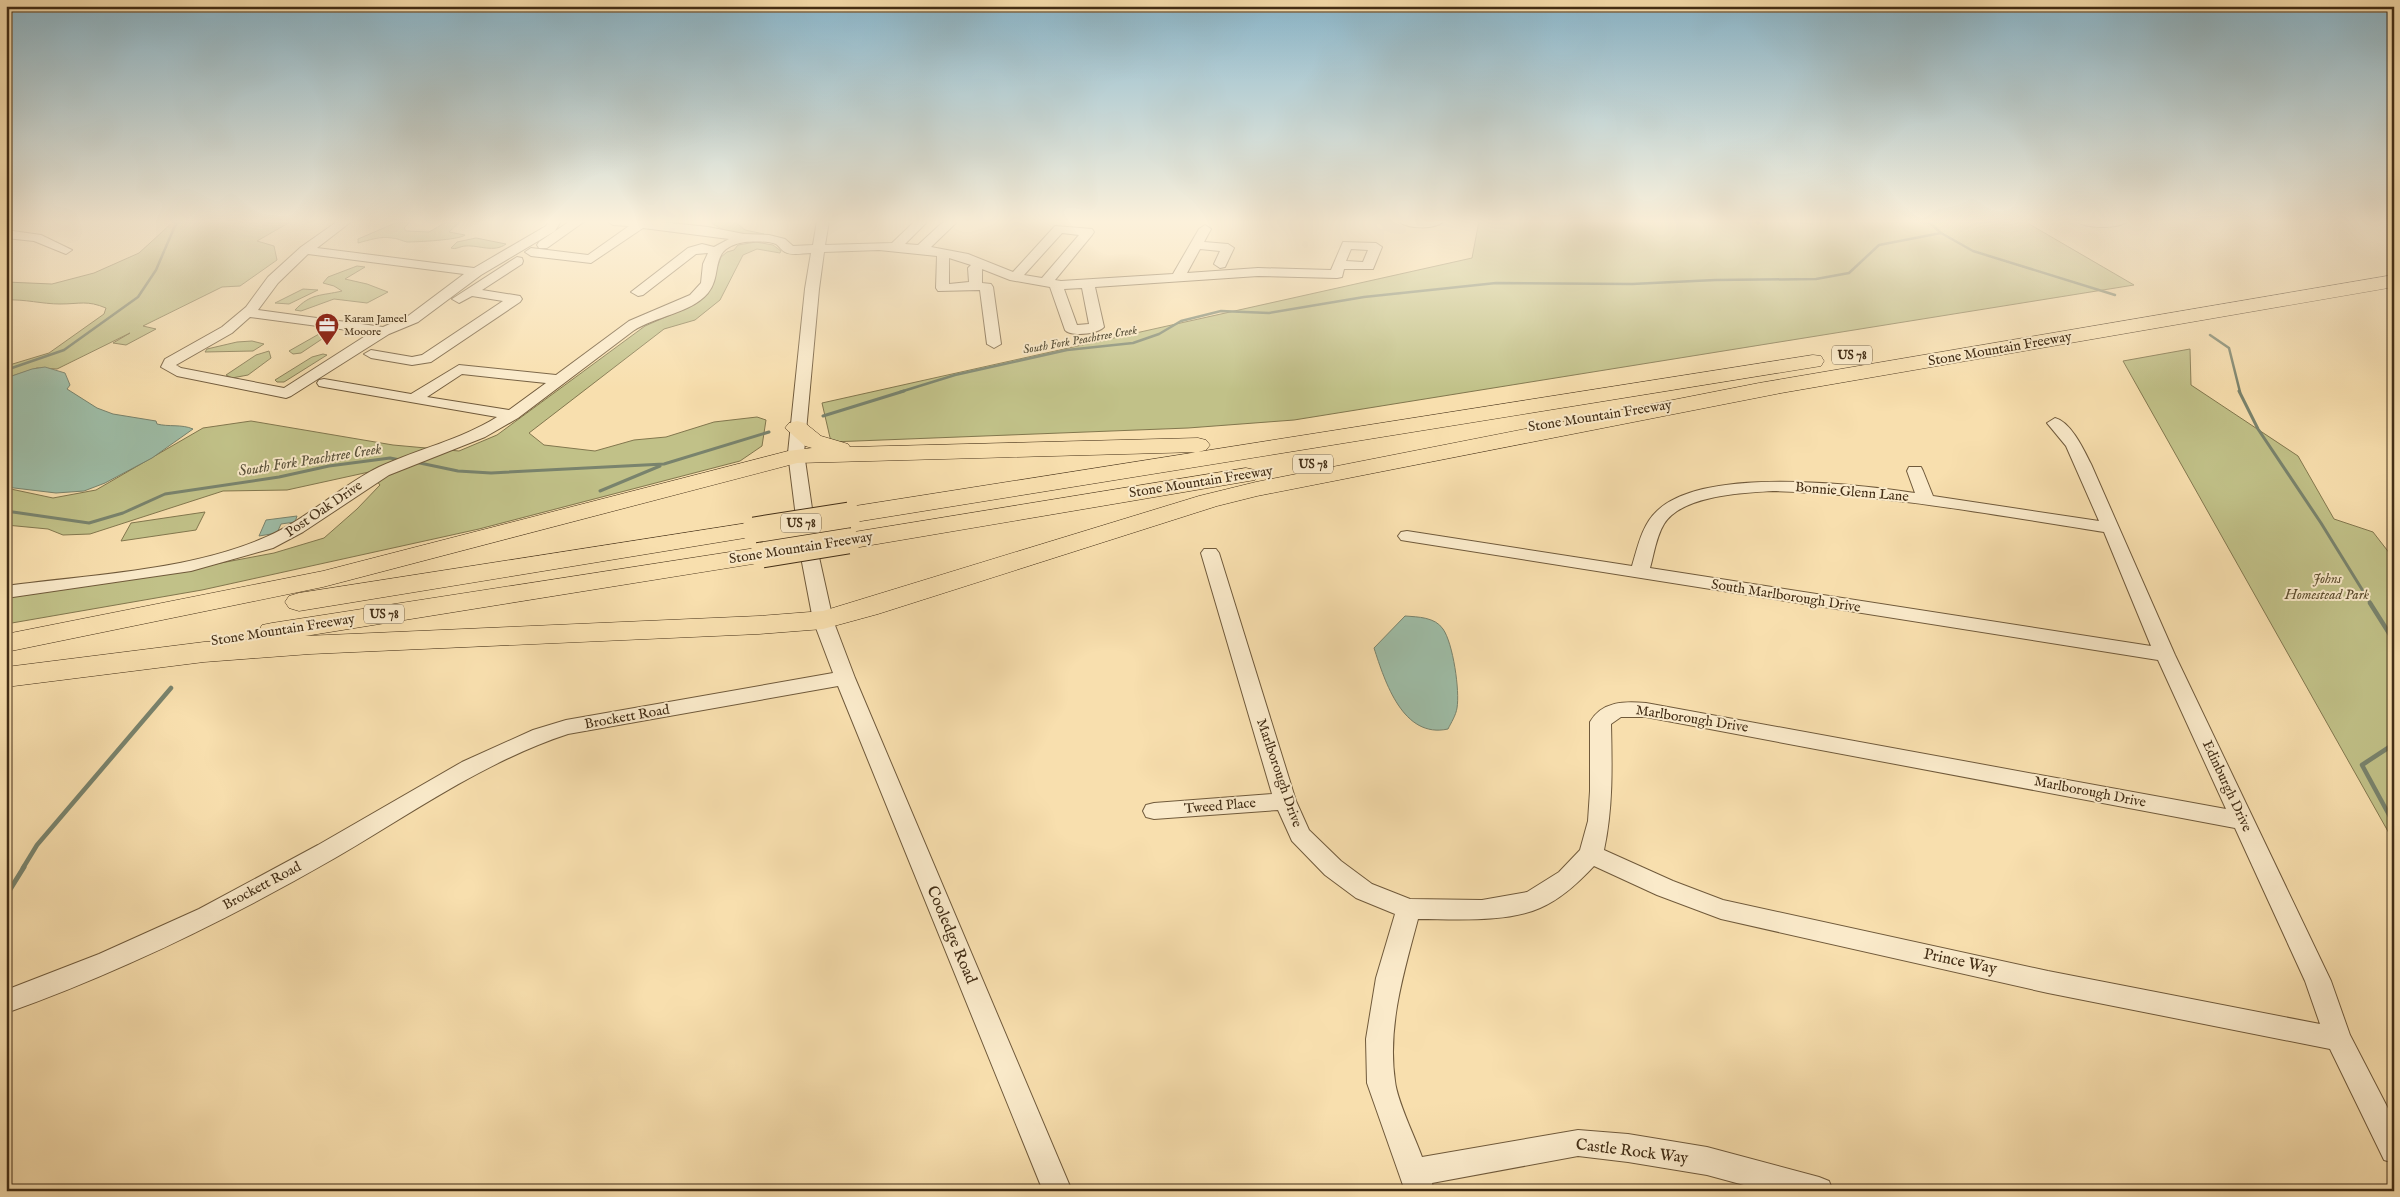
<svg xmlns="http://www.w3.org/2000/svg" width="2400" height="1197" font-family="'IM FELL English',serif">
	<rect width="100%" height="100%" fill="#f8dfae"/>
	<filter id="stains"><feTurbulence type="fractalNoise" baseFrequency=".004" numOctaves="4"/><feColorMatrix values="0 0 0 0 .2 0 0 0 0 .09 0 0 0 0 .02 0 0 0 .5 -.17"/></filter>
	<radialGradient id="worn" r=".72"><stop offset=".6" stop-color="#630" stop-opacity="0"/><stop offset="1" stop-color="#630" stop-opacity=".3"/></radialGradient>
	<path fill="#c1c188" stroke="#82774e" d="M174,221H292L257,241L274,246L277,260L240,286L222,287L143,326L156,329L126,345L113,343L130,333L57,369L37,368L6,378V366L49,353L104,314L106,308C87,300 80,304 60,304C42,304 25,299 6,300V282L52,284L94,273L139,253Z
		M400,221H411L404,228L406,231L429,232L448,221H461L449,232L465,235C459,240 416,242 407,242C402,241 397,238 392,238C381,236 369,240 358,243V239Z
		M713,221H734L745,230L764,234C746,239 727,233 713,224Z
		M1479,221H1786L1813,224L1812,221H2024L2134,285L1294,420L1188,428L831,442L822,403L1472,258Z
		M476,238L506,244C494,253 479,245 466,246C460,246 456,250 451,248L457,242Z
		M756,242L773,245L781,251L780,253L757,249L743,255L720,300L695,320L664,329L529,433L544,445L595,451L634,440L666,437L714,422L757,417L766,420L762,446L740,461L479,529L202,590L6,624V598L210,565L274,553L324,538L357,509L380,485L369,472L287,490L223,491L90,534L63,535L48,529L6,525V488L53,498L96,490L203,428L251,421L393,445L459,451L497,435L645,326L684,309L714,276L721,257L727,252L734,250L738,245Z
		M357,266L365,267L345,279L367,284L388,292L367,303L334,299L301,311L295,310C311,293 321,296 342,291L334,286L323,283L328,277Z
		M303,289L318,290L289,304L275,303Z
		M322,328H330L331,333L301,353L293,354L289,351L319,334Z
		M252,341L264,344L253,351L205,352L207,349L237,342Z
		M2190,349L2191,385L2298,456L2334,519L2373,532L2394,559V842L2123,361Z
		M269,351L271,358L248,375L232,378L226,375L256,355Z
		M323,354L327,355L284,382H277L275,380L312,357Z
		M205,512L196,530L121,541L131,523Z"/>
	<path fill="#9ebda7" stroke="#79836d" d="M45,367L65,373L70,385L67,389L97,408L113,414L156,421L157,424C168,427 182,424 193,429L152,458L105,483L84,491L56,493L6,487V378L32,369Z
		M297,516L295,522L281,524L277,533L259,536L266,520Z
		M1405,616C1418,617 1435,617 1443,629C1453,643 1460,691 1457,708C1456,715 1451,723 1448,729C1403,739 1385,682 1374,648Z"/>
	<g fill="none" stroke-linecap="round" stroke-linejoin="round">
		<path stroke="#79836d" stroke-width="2.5" d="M1928,221L1941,233L1973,251L2115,295
			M2210,335L2229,348L2240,392
			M6,370L64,350L138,297L156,270L177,221
			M900,392L955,375L1067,350L1133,343L1159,334L1181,321L1221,311L1269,313L1364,297L1496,283L1632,284L1715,280L1816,279L1849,273L1879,245L1941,233"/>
		<path stroke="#79836d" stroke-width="3" d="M2239,391L2258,429L2321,523L2371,604
			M823,416L904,391
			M415,462L458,471L491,473L664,464L769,432
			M600,491L660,466
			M6,511L89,523L123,513L165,494L279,477L329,466L390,458L400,460"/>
		<path stroke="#79836d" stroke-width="4.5" d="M2370,603L2394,641
			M2394,744L2362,765L2394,824
			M23,868L37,845L171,688"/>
		<path stroke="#79836d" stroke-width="5" d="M6,896L24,867"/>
		<defs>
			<path id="minor" d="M338,221H352L317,248L474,268L546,226L549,221H561L555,231L481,275L418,322L389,334L291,396L286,398L177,376L161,367L165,359L222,327L246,307L268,277L301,247ZM308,254L464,274L408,316L383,327L258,310L278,283ZM250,317L370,333L284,388L181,368L176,365L232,333Z
				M570,221H585L547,248H539L537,245L539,242Z
				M607,221H652L708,227L744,234L769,235L785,239L793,246L813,245L817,221H829L825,245L892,243L915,221H928L905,244L918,245L944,221H958L931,247L968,254L1013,272L1055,226L1092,229L1094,232L1092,235L1055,280L1061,281L1173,274L1199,229L1205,225L1211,229L1204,242L1228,244L1234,248L1225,267L1220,268L1214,264L1220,251L1200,249L1187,273L1258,268L1331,270L1343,242L1376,243L1382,247L1373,269H1344L1342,277L1337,278L1258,276L1095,287L1104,327C1098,334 1071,337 1065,330L1050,287L1010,280L982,269V283L991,284L993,287L1001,344L994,348L987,344L980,290L938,291L936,288L937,256L879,250L824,252L819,289L804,453L819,557L833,620L855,678L1072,1191H1043L838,686L568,734C483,762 411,814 335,858C229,919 121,972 6,1013V990L99,954L199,909L318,845L462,762L533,730L566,720L833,673L813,620L801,557L788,453L805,289L811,253C803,253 792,256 785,252C781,250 779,246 776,244C768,241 753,241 745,242C707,248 724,273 708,293C690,314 655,316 633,331L518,418L485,437L389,475L303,532L273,548L191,571L6,598V586C87,575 184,571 259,540C303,523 337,488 379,467C418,449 460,440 497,417L324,387L319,386L317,383L319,380L324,379L411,394L459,365L556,375L629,321L690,295L701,283L703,264L708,253L696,254L643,295L638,296L631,292L688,248L702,244L714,247L729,239L643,228L591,263L531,256L525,252L531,248L588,255L629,226L613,225ZM1062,233L1079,235L1042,278L1024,275ZM1351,249L1368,250L1363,262L1346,261ZM949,258L971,265L968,268L969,282L949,284ZM1082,288L1089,324L1077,325L1064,289ZM462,374L546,383L509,410L427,397Z
				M1398,221H1444C1435,230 1407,229 1398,221Z
				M2076,221H2128C2119,229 2086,229 2076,221Z
				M6,230L41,235L72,250L66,254L34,241L6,238Z
				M517,257L522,258L523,261L522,264L482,290L520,296L522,299L520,302L431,362L412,365L371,358L364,354L371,350L412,357L422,355L503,301L472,296L459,303L452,299Z
				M2055,418C2071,422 2084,450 2091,464L2175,655L2331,981L2350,1035L2394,1120V1163L2384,1160L2330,1049L2048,993L1721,919L1657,895L1594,866C1579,882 1561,899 1540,908C1507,923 1454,919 1418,919C1404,972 1387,1026 1395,1081C1397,1101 1415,1137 1422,1157L1578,1130L1628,1134L1707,1147L1819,1177L1829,1181L1833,1191H1766L1707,1175L1628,1162L1578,1156L1432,1183L1434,1191H1405L1367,1083L1366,1039L1376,978L1395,914L1356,898L1325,875L1292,841L1278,810L1154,819L1146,817L1143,811L1146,805L1154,803L1272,794L1201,553L1204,549H1216L1219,553L1296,801L1309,830L1341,861L1372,884L1410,899L1482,900L1527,892L1559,872L1580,850L1588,821L1590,791V722C1602,701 1625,701 1646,703L2226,809L2158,660L1407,541L1401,540L1398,536L1401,532L1407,531L1632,566C1638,546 1642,525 1657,511C1703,466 1855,484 1915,493L1907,471L1909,467H1921L1923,471L1933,496L2099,521L2066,446L2047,423ZM1773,491C1884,494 1994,515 2104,532L2151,646L1650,568C1654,554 1656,537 1664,524C1682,495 1743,493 1773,491ZM1621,717H1646L2235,828L2305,981L2320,1024L2048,971L1723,900L1673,881L1604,850C1613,808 1612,767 1611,724Z"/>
			<path id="highway" d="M2394,275V287L1781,393L1257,496L1217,506L878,614L823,629L759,634L310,654L204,662L6,687V667L204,642L263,639L258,632L262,625L272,623L762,547L771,549L775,555L771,561L305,636L759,616L823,611L1199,496L1256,482L1759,383Z
				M1813,355L1821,356L1824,361L1821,366L849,523L840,520L836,515L840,510L849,507Z
				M797,421L805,423L821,436L848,444L850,447L1198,438L1206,440L1210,445L1206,450L1198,452L797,463L323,587L6,652V634L323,571L788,451L812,448L805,446L785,428L789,423Z
				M1246,468L1255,470L1258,475L1255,480L848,549L839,547L835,541L839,535L848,533Z
				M754,522L763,525L767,530L763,535L299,611L289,608L285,602L289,596L299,593Z"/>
		</defs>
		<use href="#minor" stroke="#705a3b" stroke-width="2"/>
		<use href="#highway" stroke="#422d15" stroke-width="1"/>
		<use href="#minor" fill="#faeaca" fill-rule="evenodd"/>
		<use href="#highway" fill="#f8dfae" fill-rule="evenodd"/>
		<defs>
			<path id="highway-bridge" d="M754,530L849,515
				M762,555L848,541"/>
		</defs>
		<use href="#highway-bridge" stroke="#422d15" stroke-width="27" stroke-linecap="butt"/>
		<use href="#highway-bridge" stroke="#f8dfae" stroke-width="25"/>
	</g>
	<linearGradient id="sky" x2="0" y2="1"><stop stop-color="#8ab8ce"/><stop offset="0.57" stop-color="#fcf1db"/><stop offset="1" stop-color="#fcf1db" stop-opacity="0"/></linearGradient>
	<rect width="2400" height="389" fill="url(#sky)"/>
	<defs>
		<symbol id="office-pin" viewBox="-11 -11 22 30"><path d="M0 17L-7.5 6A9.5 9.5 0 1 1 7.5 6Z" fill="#8f2418" stroke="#faeaca"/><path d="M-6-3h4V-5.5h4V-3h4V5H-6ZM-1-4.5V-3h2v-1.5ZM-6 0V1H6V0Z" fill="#fff"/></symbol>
	</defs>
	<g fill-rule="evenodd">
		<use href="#office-pin" x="313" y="311" width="28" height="38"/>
	</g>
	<g text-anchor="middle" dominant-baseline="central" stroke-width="4" stroke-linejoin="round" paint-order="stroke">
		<g font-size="11" fill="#422d15" stroke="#faeaca" text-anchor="start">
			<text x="344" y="319">Karam Jameel<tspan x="344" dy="13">Mooore</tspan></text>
		</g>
		<g font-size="12" font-style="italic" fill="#59513a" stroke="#faeaca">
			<text transform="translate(1080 340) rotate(-10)">South Fork Peachtree Creek</text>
		</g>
		<g fill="#faeaca" stroke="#79664b" stroke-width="1">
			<rect x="1832" y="345.5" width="40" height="19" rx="4"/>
			<rect x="1293" y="454.5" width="40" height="19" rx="4"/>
			<rect x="781" y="513.5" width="40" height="19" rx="4"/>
			<rect x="364" y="604.5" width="40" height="19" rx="4"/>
		</g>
		<g font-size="12" font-weight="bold" fill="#422d15">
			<text x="1852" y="355">US 78</text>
			<text x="1313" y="464">US 78</text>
			<text x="801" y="523">US 78</text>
			<text x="384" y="614">US 78</text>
		</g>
		<g font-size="14" fill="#422d15" stroke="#faeaca">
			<text transform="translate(2000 349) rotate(-10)">Stone Mountain Freeway</text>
			<text transform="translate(1600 416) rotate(-9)">Stone Mountain Freeway</text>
			<text transform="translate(1201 482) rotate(-9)">Stone Mountain Freeway</text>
			<text transform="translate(1852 492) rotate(5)">Bonnie Glenn Lane</text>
			<text transform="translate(324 509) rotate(-34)">Post Oak Drive</text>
			<text transform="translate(801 548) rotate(-9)">Stone Mountain Freeway</text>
			<text transform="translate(1786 596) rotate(9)">South Marlborough Drive</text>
			<text transform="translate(283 630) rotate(-9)">Stone Mountain Freeway</text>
			<text transform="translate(627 717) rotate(-10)">Brockett Road</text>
			<text transform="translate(1692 719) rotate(9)">Marlborough Drive</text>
			<text transform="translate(1279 773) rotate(71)">Marlborough Drive</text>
			<text transform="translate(2227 786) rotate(65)">Edinburgh Drive</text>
			<text transform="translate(2090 792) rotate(11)">Marlborough Drive</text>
			<text transform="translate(1220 806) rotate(-5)">Tweed Place</text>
			<text transform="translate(262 886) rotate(-28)">Brockett Road</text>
		</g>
		<g font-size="14" font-style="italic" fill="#5b4b2c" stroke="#faeaca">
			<text x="2327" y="579">Johns<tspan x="2327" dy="16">Homestead Park</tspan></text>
		</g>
		<g font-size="15" font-style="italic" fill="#59513a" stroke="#faeaca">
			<text transform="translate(310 460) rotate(-9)">South Fork Peachtree Creek</text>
		</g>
		<g font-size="16" fill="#422d15" stroke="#faeaca">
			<text transform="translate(951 935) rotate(67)">Cooledge Road</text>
			<text transform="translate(1960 962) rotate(12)">Prince Way</text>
			<text transform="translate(1632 1152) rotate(7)">Castle Rock Way</text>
		</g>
	</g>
	<rect width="2400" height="1197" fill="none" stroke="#f8dfae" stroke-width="25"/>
	<rect x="8" y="8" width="2385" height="1182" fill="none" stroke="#422d15" stroke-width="2.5"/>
	<rect x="12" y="12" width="2375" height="1172" fill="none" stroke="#422d15"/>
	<rect width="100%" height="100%" filter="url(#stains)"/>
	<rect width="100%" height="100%" fill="url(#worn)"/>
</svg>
